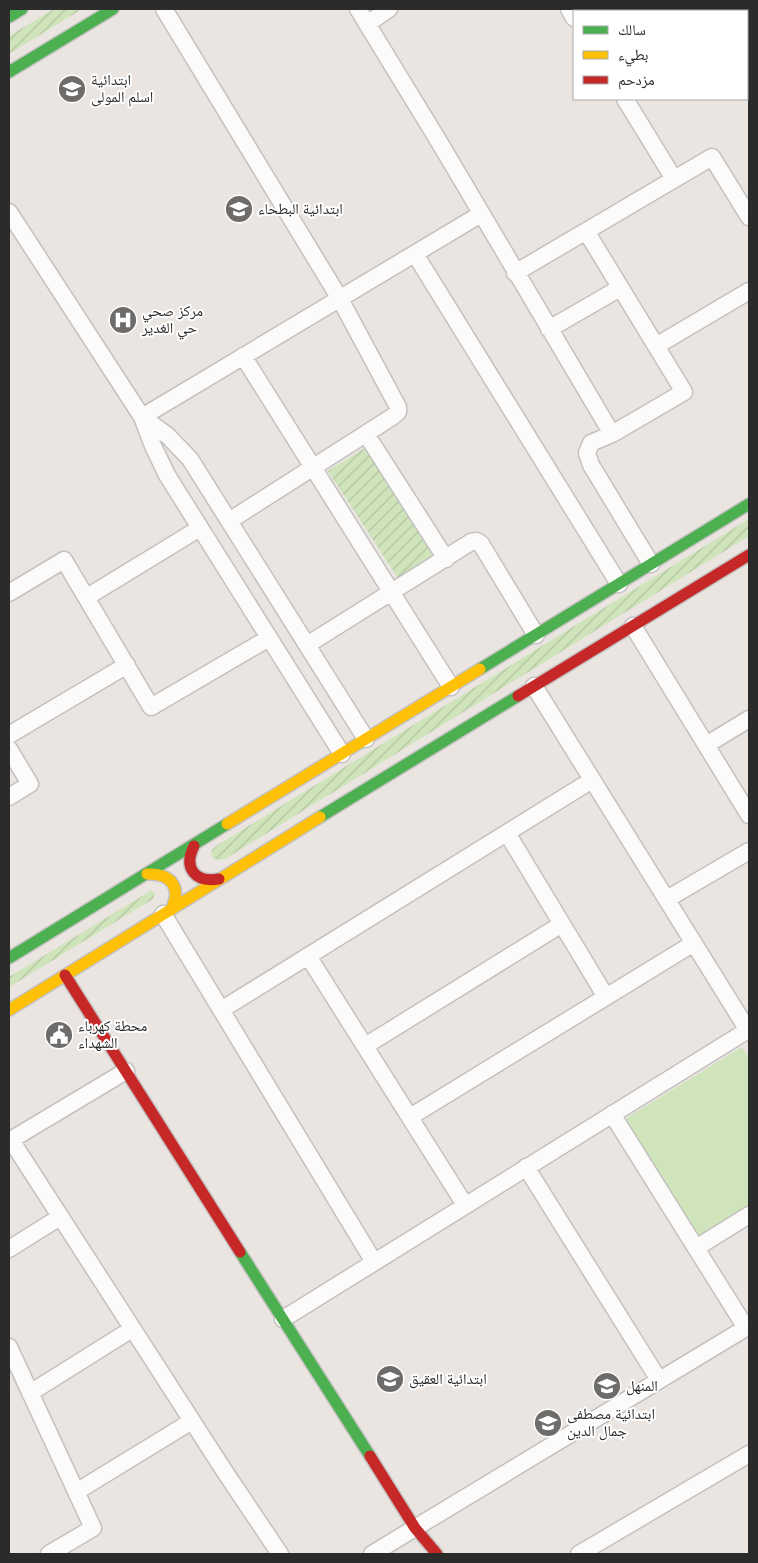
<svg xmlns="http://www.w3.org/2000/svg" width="758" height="1563" font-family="'Nunito Sans','Noto Naskh Arabic',sans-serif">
	<defs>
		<pattern id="garden-furrows" width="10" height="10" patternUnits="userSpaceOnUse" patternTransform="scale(1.25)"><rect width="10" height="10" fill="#cfe4ba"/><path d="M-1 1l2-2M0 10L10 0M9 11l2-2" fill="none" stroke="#b2c4a0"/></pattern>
	</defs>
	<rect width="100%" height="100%" fill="#eae5e0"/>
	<path fill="#cfe4ba" d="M742,1047L749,1058V1205L698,1236L625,1119Z"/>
	<path fill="url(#garden-furrows)" d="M54,9H82L9,54V36Z
		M365,448L434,554L398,578L328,471Z
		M749,519V536L225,859C218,860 215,861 211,855L212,850L216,846Z
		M152,890L155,893L153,899L9,987V977Z"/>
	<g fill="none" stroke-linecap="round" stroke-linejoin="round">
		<defs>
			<path id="street" d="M164,9L340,299L398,407V412L392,417L229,521
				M358,9L441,145L612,434L591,443L587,453L591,465L651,564
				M569,9L574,18
				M367,24L389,9
				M625,99L674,179
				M9,212L142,417L153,446L167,475L342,754
				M586,231L684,392L612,434
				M415,254L619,584
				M515,273L712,157L749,217
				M549,329L620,288
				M656,346L749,291
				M243,356L451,687
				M142,417L481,214
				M142,417L168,436L190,459L366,739
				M366,434L446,559
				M9,593L64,560L151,707L269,638
				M87,597L200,528
				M633,626L749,815
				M307,645L471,542L477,541L481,544L536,635
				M534,686L749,1032
				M9,735L127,665
				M706,745L749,719
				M9,749L30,784L9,797
				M507,833L606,997
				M667,899L749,851
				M163,914L374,1262
				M308,956L465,1205
				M221,1010L592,780
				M365,1046L562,924
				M612,1114L746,1328
				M410,1117L694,943
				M11,1140L225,1472L280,1554
				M9,1141L126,1071
				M526,1167L659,1380
				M696,1248L749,1215
				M9,1249L60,1217
				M283,1319L748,1030
				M9,1347L93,1528L49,1554
				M30,1393L132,1329
				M76,1492L192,1421
				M372,1554L749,1326
				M579,1554L749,1454"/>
			<path id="fast" d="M9,17L22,9
				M9,72L113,9
				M480,669L749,504
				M320,817L518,696
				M9,958L227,824
				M240,1252L370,1456"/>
			<path id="slow" d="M227,824L480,669
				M147,874C172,873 182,888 171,910
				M9,1010L320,817"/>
			<path id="jam" d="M518,696L749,555
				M194,846C183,868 195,883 219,879
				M65,975L240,1252
				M370,1456L415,1528L437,1554"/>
		</defs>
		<use href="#street" stroke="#c3c1c1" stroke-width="19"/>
		<use href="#fast" stroke="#c3c1c1" stroke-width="14"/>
		<use href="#slow" stroke="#c3c1c1" stroke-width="14"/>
		<use href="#jam" stroke="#c3c1c1" stroke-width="14"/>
		<use href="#street" stroke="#fcfbfa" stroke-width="16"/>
		<use href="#fast" stroke="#4caf50" stroke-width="11"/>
		<use href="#slow" stroke="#ffc107" stroke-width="11"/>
		<use href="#jam" stroke="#c62828" stroke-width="11"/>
	</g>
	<defs>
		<symbol id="school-disc" viewBox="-11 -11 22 22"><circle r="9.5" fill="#6e6c6a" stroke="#fff"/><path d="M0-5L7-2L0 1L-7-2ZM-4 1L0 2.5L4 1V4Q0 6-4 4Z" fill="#fff"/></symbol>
		<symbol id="hospital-disc" viewBox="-11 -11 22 22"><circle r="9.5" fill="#6e6c6a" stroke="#fff"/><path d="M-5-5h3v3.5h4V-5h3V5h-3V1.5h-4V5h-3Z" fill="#fff"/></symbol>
		<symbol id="civic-disc" viewBox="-11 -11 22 22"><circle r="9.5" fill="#6e6c6a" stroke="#fff"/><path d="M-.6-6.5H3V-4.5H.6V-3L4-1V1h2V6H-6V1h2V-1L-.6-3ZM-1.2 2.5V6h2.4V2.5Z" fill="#fff"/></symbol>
	</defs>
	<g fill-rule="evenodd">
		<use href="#school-disc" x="56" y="73" width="32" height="32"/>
		<use href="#school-disc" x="223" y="193" width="32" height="32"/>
		<use href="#hospital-disc" x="107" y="304" width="32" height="32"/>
		<use href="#civic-disc" x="43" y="1019" width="32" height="32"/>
		<use href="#school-disc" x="374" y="1363" width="32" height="32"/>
		<use href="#school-disc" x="591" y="1370" width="32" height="32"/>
		<use href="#school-disc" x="532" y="1407" width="32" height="32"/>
	</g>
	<g text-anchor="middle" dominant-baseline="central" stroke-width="4" stroke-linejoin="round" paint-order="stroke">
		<g font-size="15" fill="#2b2b2b" stroke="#fff" text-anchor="start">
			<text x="91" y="80">ابتدائية<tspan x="91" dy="17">اسلم المولى</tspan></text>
			<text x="258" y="209">ابتدائية البطحاء</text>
			<text x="142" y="311">مركز صحي<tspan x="142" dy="17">حي الغدير</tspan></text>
			<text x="78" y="1026">محطة كهرباء<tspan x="78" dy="17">الشهداء</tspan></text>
			<text x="409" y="1379">ابتدائية العقيق</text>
			<text x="626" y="1386">المنهل</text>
			<text x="567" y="1414">ابتدائية مصطفى<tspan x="567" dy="17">جمال الدين</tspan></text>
		</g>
	</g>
	<rect width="758" height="1563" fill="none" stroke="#2b2b2b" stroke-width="20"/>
	<rect x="573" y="10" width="175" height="90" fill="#ffffff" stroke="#aaaaaa"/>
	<rect x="583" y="26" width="25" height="8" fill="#4caf50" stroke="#aaaaaa"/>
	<text x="618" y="35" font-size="15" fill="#2b2b2b">سالك</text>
	<rect x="583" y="51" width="25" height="8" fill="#ffc107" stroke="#aaaaaa"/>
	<text x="618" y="60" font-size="15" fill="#2b2b2b">بطيء</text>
	<rect x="583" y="76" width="25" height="8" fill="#c62828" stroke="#aaaaaa"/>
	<text x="618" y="85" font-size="15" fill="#2b2b2b">مزدحم</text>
</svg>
